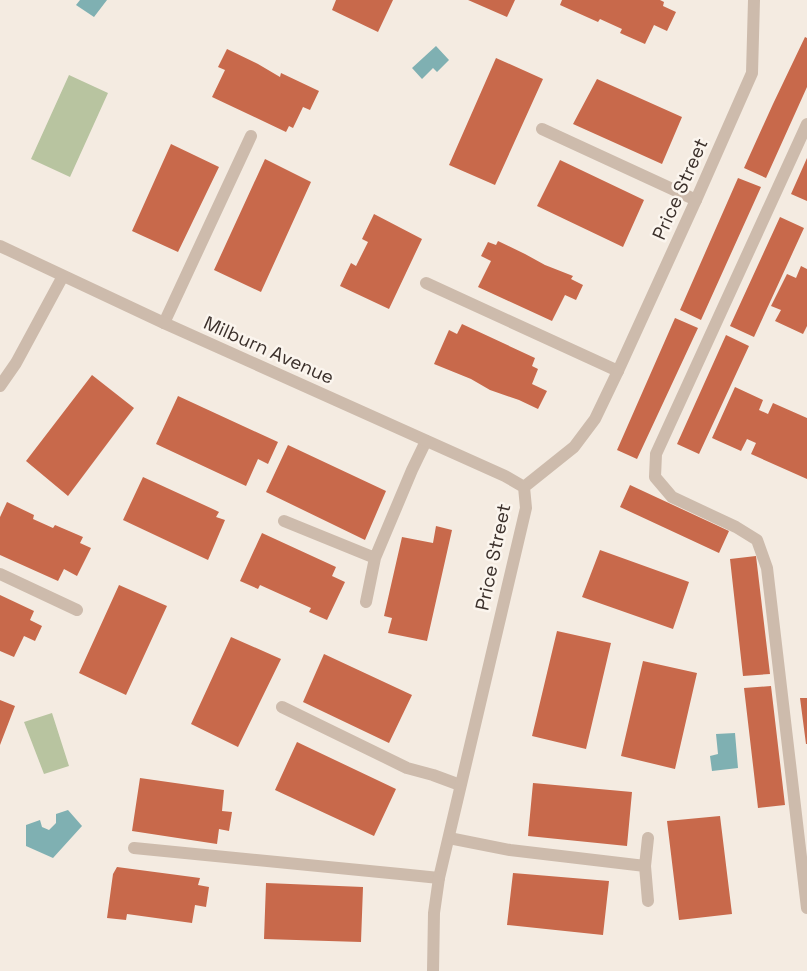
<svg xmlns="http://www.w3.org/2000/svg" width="807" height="971" font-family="'Space Grotesk',sans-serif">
	<rect width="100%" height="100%" fill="#f4ebe1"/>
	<path fill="#b8c4a0" d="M69,75L108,93L70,177L31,159Z
		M52,713L69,766L44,774L24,722Z"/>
	<path fill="#7fb0b2" d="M80,0H107L94,17L76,5Z
		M436,46L449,60L437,72L433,68L422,79L412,68Z
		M735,733L738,768L712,771L710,756L718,754L716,734Z
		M68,810L82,826L53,858L26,846V825L40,820L42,827L49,830L56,823V814Z"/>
	<path fill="#c8694b" d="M336,0H393L378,32L332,10Z
		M468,0H515L507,17Z
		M562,0H660L664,2L663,6L676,12L667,31L654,25L645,44L620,33L622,29L600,19L598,22L560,5Z
		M805,37L807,38V87L766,178L744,168L773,104Z
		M227,49L258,64L280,77L281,73L319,91L310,110L303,107L293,128L289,126L286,132L212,97L225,70L218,67Z
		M496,58L543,79L495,185L449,165Z
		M597,79L682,117L662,164L573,124Z
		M171,144L219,167L178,252L132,231Z
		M807,158V201L791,194Z
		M265,159L311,182L261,292L214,270Z
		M560,160L644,200L623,247L537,206Z
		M738,178L761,187L701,320L680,310Z
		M374,214L422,239L389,309L340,286L351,263L356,266L368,242L362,239Z
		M780,217L804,228L754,337L730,326Z
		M498,241L525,254L545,265L573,276L571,279L583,285L576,300L565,295L552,321L478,287L491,261L481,256L488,242L496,245Z
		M801,266L807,269V326L803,334L775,321L781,310L771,306L787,274L796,278Z
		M675,318L698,328L637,459L617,450Z
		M462,324L535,358L532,366L538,369L532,384L547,391L538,409L519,400L490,390L471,379L434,364L449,330L457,334Z
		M726,335L749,346L699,454L677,444Z
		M92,375L134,408L68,496L26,461Z
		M735,387L763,400L759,410L768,414L773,403L807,418V479L751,454L756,443L747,439L741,451L712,438Z
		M178,396L278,442L268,464L258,459L246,486L156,444Z
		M288,445L386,491L365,540L266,492Z
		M143,477L215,510L219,512L216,517L225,520L208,560L123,520Z
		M630,485L729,531L719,553L620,507Z
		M7,502L34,515L33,519L53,528L55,525L83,537L80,543L91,548L77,576L64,569L58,581L0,555V517Z
		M436,526L452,530L427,641L388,633L392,618L384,616L402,537L433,543Z
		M262,533L336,567L332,576L345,582L327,620L309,612L311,608L260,585L258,589L240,581Z
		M600,550L689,582L673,629L582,597Z
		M756,556L770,674L743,676L730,559Z
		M119,585L167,606L126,695L79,673Z
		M0,595L34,611L30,620L42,626L35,641L24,636L14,657L0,651Z
		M557,631L611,643L586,749L532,736Z
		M231,637L281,659L238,747L191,724Z
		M324,654L412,695L389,743L303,702Z
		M643,661L697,673L675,769L621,756Z
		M771,686L785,805L758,808L744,688Z
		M800,698H807V744H806Z
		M0,700L15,706L0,745Z
		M297,742L396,789L374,836L275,790Z
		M140,778L224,790L222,811L232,812L229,831L219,829L217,844L132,831Z
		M533,783L632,792L627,846L528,836Z
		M720,816L732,914L679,920L667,821Z
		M117,867L200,878L198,885L209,887L206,907L195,905L192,923L127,914L126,920L107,918L113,874Z
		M513,873L609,881L603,935L507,925Z
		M266,883L363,887L361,942L264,939Z"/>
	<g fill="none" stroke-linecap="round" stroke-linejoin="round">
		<path stroke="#cdbbac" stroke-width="12" d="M807,124L656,454L655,477L672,497L736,527L757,540L767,568L807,908
			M542,129L696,200
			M426,283L618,371
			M164,323L251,136
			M284,521L375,558
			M0,574L77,610
			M366,602L375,558L412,470L426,441
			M282,707L407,768L433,775L460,785
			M449,838L510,850L645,866L648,901
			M134,848L400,874L439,878
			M645,866L648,838"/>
		<path stroke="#cdbbac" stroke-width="12" d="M0,246L164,323L505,476L524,487
			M0,386L16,363L63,276
			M524,487L574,447L595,419L618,371L696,200L752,73L754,0
			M433,971L434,913L439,878L526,508L524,487"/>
	</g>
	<g text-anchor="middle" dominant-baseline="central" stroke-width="5" stroke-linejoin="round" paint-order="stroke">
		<g font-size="19" fill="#3b302b" stroke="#fbf5ee">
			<text transform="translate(680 189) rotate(-66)">Price Street</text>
			<text transform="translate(269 350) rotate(24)">Milburn Avenue</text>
			<text transform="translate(493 557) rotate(-78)">Price Street</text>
		</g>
	</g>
</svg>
